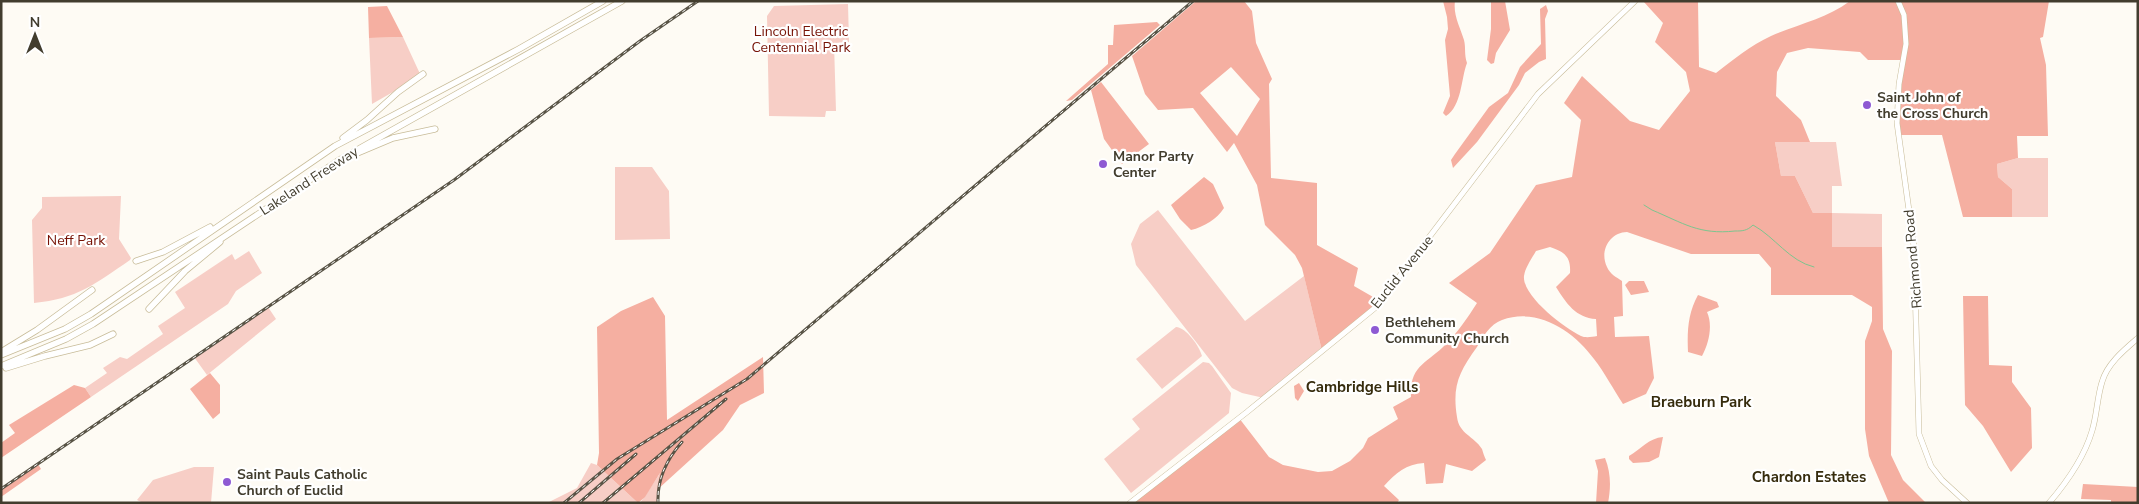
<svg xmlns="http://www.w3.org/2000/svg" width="2139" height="504" font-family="'Nunito Sans',sans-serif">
	<rect width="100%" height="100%" fill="#fefbf4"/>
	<path fill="#f7cec6" d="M848,4L849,42L834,43L836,111H826L825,117L769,116L767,16L774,6Z
		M403,37L421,76L372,104L369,38Z
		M1775,142H1836L1842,186H1832V213L1882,214V247H1832L1813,213L1795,176H1781Z
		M2018,158H2048V217H2012V189L1998,177L1997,164Z
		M615,167H652L669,191L670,239L615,240Z
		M121,196L119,239L131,258L130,260C95,284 77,299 34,303L32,220L42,208V197Z
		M1158,210L1245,321L1304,276L1322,351L1264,398L1242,393L1232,388L1136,265L1131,244L1140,224Z
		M249,251L262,273L236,291L228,304L91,397L85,388L107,373L103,368L120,357L127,359L163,334L158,326L185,308L175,292L232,254L235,260Z
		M268,307L276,319L207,375L194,357Z
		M1176,327C1186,327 1200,347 1202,356L1162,389L1136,359Z
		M1203,362L1209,363L1212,366L1231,393L1229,413L1131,493L1104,459L1140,429L1132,419Z
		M591,463L597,465L638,503H547L577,488Z
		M194,467H214L211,503H143L137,500L153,480Z
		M661,472L658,485V503H640Z"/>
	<path fill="#f5afa1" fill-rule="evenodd" d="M1196,1H1244L1252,11L1256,43L1272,79L1269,84L1271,178L1317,183V245L1358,268L1354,286L1380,301L1322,351L1302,268L1295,255L1265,225L1257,185L1234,143L1227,152L1193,108L1158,110L1145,94L1132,56ZM1231,67L1260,99L1237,136L1200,93Z
		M1443,1H1455C1453,15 1460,27 1464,40C1466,48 1464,54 1467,63C1461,78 1462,106 1446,116L1443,113L1450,96L1445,40L1448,29L1447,17Z
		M1491,1H1505L1510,30L1496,53L1494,63L1491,64L1487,60L1491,29Z
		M1643,1H1698L1699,67L1716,73C1733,60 1751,45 1771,36C1798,24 1826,19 1850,1H2049L2043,37L2040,38L2046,65L2048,136H2017L2018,158L1997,164L1998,177L2012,189V217H1963L1942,135H1899L1897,123L1903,60H1868L1860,52L1808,48L1787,53L1777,72L1776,96L1801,120L1810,142H1775L1781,176H1795L1813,213H1832V247H1882L1883,329L1892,351L1891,455L1903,480L1926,503H1889L1869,456L1865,429V341L1872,321V307L1852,295H1771V268L1759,254H1691L1627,232C1610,232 1599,251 1607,267C1610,274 1616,277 1622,281L1623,316L1614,317L1615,337L1649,336L1654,378L1646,394L1623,404C1613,389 1605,373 1594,359C1574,331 1538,307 1502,320C1490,324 1483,337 1477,347C1459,372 1452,386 1457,417C1459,434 1474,436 1482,449C1483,452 1484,456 1486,460L1472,471L1446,464L1443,483L1426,484L1424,463C1406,464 1396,473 1384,486L1399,500L1397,503H1130L1239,418L1269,457L1283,465L1318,472L1332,471L1350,461L1363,448L1368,438L1398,419L1393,407L1411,397C1409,365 1428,363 1446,344C1458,332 1468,317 1477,303L1449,283L1490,253L1536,185L1572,177L1581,120L1564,103L1582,76L1630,121L1659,130L1690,91L1686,72L1655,42L1663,23ZM1550,247C1565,252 1571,257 1570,273L1556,287C1566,303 1576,318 1596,319L1597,336C1592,337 1585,338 1581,336C1564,328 1522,296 1524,276C1525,268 1532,258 1536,251Z
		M1546,5L1548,11L1545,19L1546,59L1539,62L1525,73L1519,85L1477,142L1453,168L1451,160L1455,154L1489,107L1508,93L1520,67L1541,44L1540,9Z
		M387,6L403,37L369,38L368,7Z
		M1157,22L1160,25L1072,100L1066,101L1108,64V45H1113L1114,25Z
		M1101,82L1149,144L1122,164L1104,139L1091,90Z
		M1204,177L1213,184L1224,208C1217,219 1204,227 1191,230L1180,219L1171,205Z
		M1629,281H1644L1649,292L1631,295L1625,285Z
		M1698,295L1717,302L1719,307L1707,312C1713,325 1709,343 1702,356L1688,352C1687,331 1688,313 1698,295Z
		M1963,296H1988L1989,365L2012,366V382L2031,408L2032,448L2011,472L1983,426L1965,405Z
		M653,297L665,316L667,420L763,357L764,393L740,405L723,430L657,490L660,473L645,497L638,503L597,465L599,453L597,327L621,311Z
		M210,373L220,385V413L213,419L190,389Z
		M1299,383L1304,391L1298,401L1295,398L1294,386Z
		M74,385L85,388L91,397L1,458V443L15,433L9,425Z
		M1663,437L1659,457L1649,462L1633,463L1629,459V456C1641,449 1649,438 1663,437Z
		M1605,458C1611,473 1611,487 1608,503H1596L1598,471L1595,460Z
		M38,464L41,469L1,497V489Z
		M2083,484L2138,487V503H2111V500L2081,499Z"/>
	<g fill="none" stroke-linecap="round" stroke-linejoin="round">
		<path stroke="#7dc58f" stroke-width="1" d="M1644,205L1652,210C1683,223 1699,235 1735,231C1742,231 1747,231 1753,225C1775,237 1789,261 1814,267"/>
		<defs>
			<path id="primary" d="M1898,1L1904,15L1906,44L1899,84L1897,123L1914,247L1919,434L1931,466L1942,480L1967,503
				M1130,503L1247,412L1376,307L1538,94L1635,1
				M2049,503C2067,482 2084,458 2092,431C2097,415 2097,398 2102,382C2107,364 2124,350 2138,338"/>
			<path id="motorway" d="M343,138L367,120L398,92L423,74
				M355,154L393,138L435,129
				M136,261L163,252L210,227
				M149,309L185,271L220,242
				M1,352L37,330L92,290
				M1,355L65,329L91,314L335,146L519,49L603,1
				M1,366L66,339L93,324L341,159L622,1
				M6,368L45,356L90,345L113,334"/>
		</defs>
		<use href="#primary" stroke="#c8bc99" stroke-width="6"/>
		<use href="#motorway" stroke="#c8bc99" stroke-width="7"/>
		<use href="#primary" stroke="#fff" stroke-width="5"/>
		<use href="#motorway" stroke="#fff" stroke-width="5.5"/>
		<defs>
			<path id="rail" d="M1,489L454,180L640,41L698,1
				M564,503L617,459L747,379L1193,1
				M579,503L636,454
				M603,503L726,399
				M658,503C657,479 666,460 682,442"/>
		</defs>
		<use href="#rail" stroke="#595446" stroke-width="3"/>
		<use href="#rail" stroke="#fff" stroke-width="1" stroke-dasharray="4" stroke-linecap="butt"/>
	</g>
	<g fill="#8e5ad3" stroke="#fff" stroke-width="2">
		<circle cx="1867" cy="105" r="5"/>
		<circle cx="1103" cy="164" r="5"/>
		<circle cx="1375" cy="330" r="5"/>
		<circle cx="227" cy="482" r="5"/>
	</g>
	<g text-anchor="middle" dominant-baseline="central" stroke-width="4.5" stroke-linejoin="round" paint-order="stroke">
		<g font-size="14" fill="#771306" stroke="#fff">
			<text x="801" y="31">Lincoln Electric<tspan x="801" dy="16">Centennial Park</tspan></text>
			<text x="76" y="240">Neff Park</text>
		</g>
		<g font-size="14" font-weight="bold" fill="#423d2e" stroke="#fff" text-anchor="start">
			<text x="1877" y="97">Saint John of<tspan x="1877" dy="16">the Cross Church</tspan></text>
			<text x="1113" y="156">Manor Party<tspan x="1113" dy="16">Center</tspan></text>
			<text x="1385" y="322">Bethlehem<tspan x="1385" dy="16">Community Church</tspan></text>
			<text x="237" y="474">Saint Pauls Catholic<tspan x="237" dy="16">Church of Euclid</tspan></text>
		</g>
		<g font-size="14" fill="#423d2e" stroke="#fff">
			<text transform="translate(309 181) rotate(-33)">Lakeland Freeway</text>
			<text transform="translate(1913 259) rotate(-95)">Richmond Road</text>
			<text transform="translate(1402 272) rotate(-51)">Euclid Avenue</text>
		</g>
		<g font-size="15" font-weight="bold" fill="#362c0d" stroke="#fff">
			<text x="1362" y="387">Cambridge Hills</text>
			<text x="1701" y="402">Braeburn Park</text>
			<text x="1809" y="477">Chardon Estates</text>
		</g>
	</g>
	<rect width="2139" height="504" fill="none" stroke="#423d2e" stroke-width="5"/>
	<g transform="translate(35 35)" stroke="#ffffff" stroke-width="4" paint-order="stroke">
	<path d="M0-4L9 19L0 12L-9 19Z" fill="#423d2e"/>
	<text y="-8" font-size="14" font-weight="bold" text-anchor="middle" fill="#423d2e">N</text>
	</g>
</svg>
